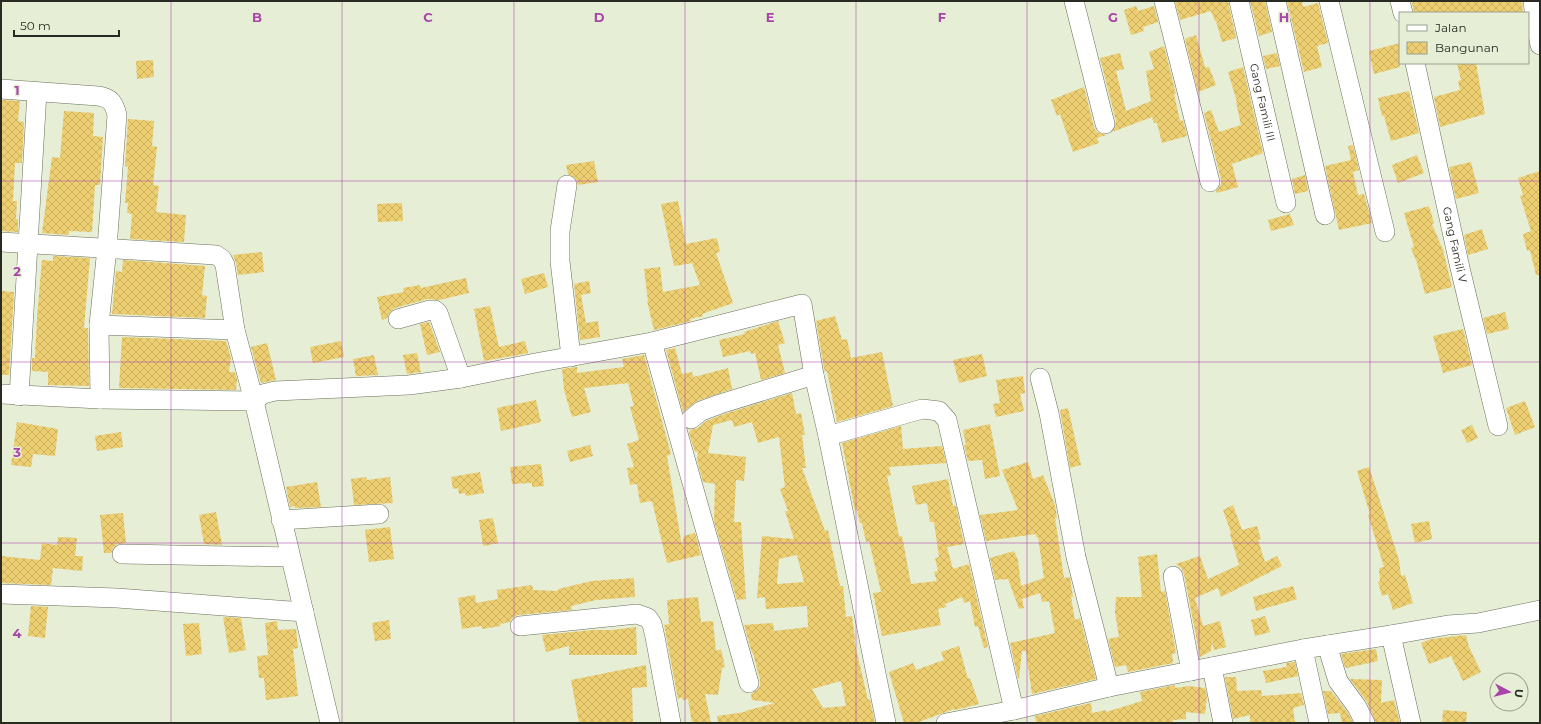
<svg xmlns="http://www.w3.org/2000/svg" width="1541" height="724" font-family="Montserrat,sans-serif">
	<defs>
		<pattern id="building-cross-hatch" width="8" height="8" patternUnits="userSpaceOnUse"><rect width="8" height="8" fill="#edce71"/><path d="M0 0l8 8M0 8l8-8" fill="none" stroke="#cbb162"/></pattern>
	</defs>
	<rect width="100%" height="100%" fill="#e6eed6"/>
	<path fill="url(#building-cross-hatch)" fill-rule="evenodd" d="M1175,1H1228L1236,38L1222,42L1216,21H1215L1211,11L1180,20Z
		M1250,1H1265L1272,32L1259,36Z
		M1287,1H1302L1303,7L1318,3L1328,43L1317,46L1322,67L1304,72Z
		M1414,1H1522L1523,13H1414L1412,2Z
		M1136,6L1138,11L1154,6L1158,22L1143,27L1144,31L1131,35L1124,10Z
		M1196,35L1205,67V68L1209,67L1216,85L1198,92L1185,39Z
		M1400,43V67L1374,74L1369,51Z
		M1164,46L1176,94H1174L1180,121L1183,120L1187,136L1162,143L1157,123H1154L1152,117L1112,132L1115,127L1116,121L1100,58L1120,53L1124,69L1116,71L1126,111L1151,101L1146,71L1154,69L1149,52Z
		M1277,53L1280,66L1266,69L1263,56Z
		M153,60L154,77L137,79L136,61Z
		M1457,63H1476L1485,114L1440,127L1434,97L1460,90L1458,81L1461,80Z
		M1243,67L1263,153L1232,164L1238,187L1217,193L1216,191L1221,185V179L1204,113L1211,110L1219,132L1241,125L1236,102H1237L1228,72Z
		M1084,87L1094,127L1097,132L1106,135L1097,138L1099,143L1073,152L1060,114L1057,116L1051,100Z
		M1409,91L1419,133L1391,141L1384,116H1382L1378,98Z
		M2,100L20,101L18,121L24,122L22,163H15L13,201H17L16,219H18V232L1,231Z
		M64,111L94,113L93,136L103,137L100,185H95L92,232L69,231V235L42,233L52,157L60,158Z
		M128,119L154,121L152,146L157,147L153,185L159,186L156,212L186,215L184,242L130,239L132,214L127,213L128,203H125L128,167L125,166Z
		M1353,145L1359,170L1353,172L1358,195L1364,194L1372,223L1339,230L1325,166L1351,160L1348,146Z
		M1417,155L1424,173L1398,183L1392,165Z
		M594,161L598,182L578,185L577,181L574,177L568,174L566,165Z
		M1471,162L1479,193L1456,199L1449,167Z
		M1540,171V275H1536L1530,250L1527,251L1523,234L1531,231L1520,196L1523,195L1518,178Z
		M1305,175L1308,191L1295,194L1292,179Z
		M678,201L686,244L717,238L720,252L716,253L733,303L702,314L703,316L690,319L691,321L654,330L647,301H648L644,269L660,267L663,292L700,285L692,263L674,266L661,204Z
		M402,203L403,221L378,222L377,204Z
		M1429,206L1434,223L1432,224L1443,250L1452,287L1425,294L1417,263L1411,248L1414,247L1404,213Z
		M1290,214L1294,225L1271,231L1268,220Z
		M1482,229L1488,249L1468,255L1464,235Z
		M262,252L264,272L238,275L236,263L233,255Z
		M53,256L90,258L84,328H88L89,386L48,385V372L32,371V358H35L37,317L42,260L53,261Z
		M123,260L205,266L202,295L207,296L205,318L112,314L116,271L122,272Z
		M544,273L548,287L525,294L521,279Z
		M466,278L469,293L439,300L427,299L395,308L390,312L387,318L382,320L377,297L404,292L403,288L420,285L421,288Z
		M589,281L591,293L581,295L586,323L598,321L600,337L580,340L574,284Z
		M1,291L14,292L9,375H1Z
		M490,306L499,347L525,341L528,353L484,361L474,309Z
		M1505,312L1509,329L1487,334L1483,318Z
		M835,316L842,340L847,339L851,358L882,352L893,406L837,422L827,371L825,372L824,368L816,321Z
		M778,321L785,343L778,345L785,373L761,380L755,353L751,354L750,351L723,357L719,340L745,334L744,332Z
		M429,322L440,352L427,355L420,324Z
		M1463,329L1472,365L1443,373L1433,336Z
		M122,337L226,341L231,358L229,372H235L237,379L236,390L119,388Z
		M341,341L344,357L313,363L310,347Z
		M267,343L276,380L261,383L251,347Z
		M675,348L682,374L692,372L694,377L728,368L732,389L697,401L683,412L666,350Z
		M417,353L421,372L407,374L403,355Z
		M982,354L987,376L959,383L953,360Z
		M374,355L378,375L356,376L353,359Z
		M644,355L671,454L667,456L682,546L684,536L695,533L701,555L667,563L652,501L640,503L637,484L630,485L627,468L634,467L627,444L639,440L630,407L634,406L628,383L584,388L591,412L572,417L564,390L562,369L577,367V373L624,367L622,359Z
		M1023,376L1025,393L1020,394L1024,411L996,417L993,404L1000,403L996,380Z
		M792,393L796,414L801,413L805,435H802L806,468H802L825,531L828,530L840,586H843L846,617L852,616L855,640H854L868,700L870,699L875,723H718L717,716L745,712V711L775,703L752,700L751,694L757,690L760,686V680L753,653H752L744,625L773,623L774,631L808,627L807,606L766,609L765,597L757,598L762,536L794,539L785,511H788L780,489L785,487L779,437L758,443L752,422L734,427L732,420L713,425L708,453L746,457L744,481L736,480L734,522H741L746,599L737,600L714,521L715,484L703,482L697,460L698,452H695L689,433L690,430L698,428L706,421L724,414ZM797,555L804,582L777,584L779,559ZM841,681L846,706L823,708L812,689Z
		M536,400L541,422L501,431L497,408Z
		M1525,401L1535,427L1515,435L1506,408Z
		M1068,408L1081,465L1070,468L1060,410Z
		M17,422L58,429L55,456L33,454L31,467L11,465Z
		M990,424L1000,476L985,479L982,460L968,461L964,445H966L963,430Z
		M1472,425L1478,438L1467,443L1461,430Z
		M901,426L903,449L942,446L946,463L889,467L891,475L887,476L899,536H902L911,584L937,581L934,572L938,571L935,558L939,557L934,522H930L927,503L916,505L912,486L948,479L953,506H956L964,544L947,547L953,569L969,564L988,647L984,648L978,626L975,627L970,601L964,603L962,597L945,604L946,607L938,609L941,625L882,636L873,593L881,592L869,541L866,542L862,523H860L857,510L855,511L842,443Z
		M121,432L123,447L97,451L95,436Z
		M590,445L593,456L570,462L567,451Z
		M1028,462L1033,479L1043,475L1055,505L1057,518H1055L1064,578L1070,577L1073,597H1071L1075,620L1080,618L1096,679L1032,694L1026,651H1022L1019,678L1018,679L1010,643L1055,633L1049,601L1042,602L1040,593L1022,599L1024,608L1019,609L1008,579L995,580L990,558L1014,551L1018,560L1021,586L1044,578L1038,537H1036V534L986,541L980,515L1018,510L1002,470Z
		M541,464L544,486L532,487V483L512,484L510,467Z
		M1369,467L1399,560L1401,576L1405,575L1413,603L1393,610L1388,594L1382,596L1378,582L1380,581L1379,568L1384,567L1368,515L1370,514L1357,471Z
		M480,472L484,493L466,496L465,493L459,494L458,488L453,489L451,477Z
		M366,477L367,480L390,477L393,503L354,505L351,479Z
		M317,482L321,507L295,508V506L290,507L286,487Z
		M1233,505L1242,530L1257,526L1261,539L1258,540L1265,562L1277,556L1282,566L1221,597L1218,588L1195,598L1203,626L1220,621L1226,647L1214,650L1212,642L1211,651L1200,657L1184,574L1182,569L1176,564L1200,556L1208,579L1239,565L1230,534L1231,533L1223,510Z
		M216,512L222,545L204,544L199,515Z
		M123,513L126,543L117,544L113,548L111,553H104L100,515Z
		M493,518L498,543L483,546L479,520Z
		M1429,521L1432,539L1415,543L1411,524Z
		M390,527L394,559L369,562L365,530Z
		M58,537L77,538L75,556H83L82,571L53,568L51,585L1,583V556L40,560L42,543L57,545Z
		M1157,554L1161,592L1165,591L1176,653L1172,654L1173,663L1128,672L1126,665L1115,667L1108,639L1119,637L1115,612L1116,597H1142L1138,557Z
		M634,578L635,597L596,600L571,606L572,610L518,615L513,617L510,622L500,624L501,626L482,629V626L462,629L458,598L475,595L476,603L498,599L497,590L532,585L533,590L558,591V589L592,581Z
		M1293,586L1297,599L1256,611L1253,597Z
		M698,597L701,622L713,621L716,651L721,649L725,667L722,668L718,695L705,694L711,723H692L688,699L683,700L682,697L678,699L664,625L669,624L667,600Z
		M31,606L48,607L45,638L28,636Z
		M1265,616L1270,632L1255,636L1251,620Z
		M223,617L241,618L246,650L229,653Z
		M389,620L391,639L375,641L372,623Z
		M277,621L278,630L296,629L298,648L293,649L298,696L266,700L264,678H259L257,656L268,655L265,623Z
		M199,623L202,654L186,656L183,624Z
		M636,627L637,655H569V646L546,652L542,635L593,630H612Z
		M1466,635L1469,647L1481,672L1463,681L1451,656L1429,664L1421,643L1431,639Z
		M959,646L968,679L970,678L979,704L955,710L954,709L916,723H904L889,672L913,663L916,670L944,660L941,652Z
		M1376,649L1378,661L1346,668L1345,667L1341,654Z
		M1295,662L1298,676L1266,683L1263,671L1286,667L1287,663Z
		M646,665L647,687L632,688L633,723H579L571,680Z
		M1225,677H1236L1237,691L1261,690L1262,696L1301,693L1304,705L1293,708L1295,723H1250V715L1233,719Z
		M1350,679L1382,680L1381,703L1394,700L1400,723H1376L1367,702Z
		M1175,685V688L1189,686L1205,688L1207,697L1205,714L1186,712V719L1173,720V722L1167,723H1036L1035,716L1091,703L1092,713L1106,710V712L1142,701L1140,692Z
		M1323,691H1331L1348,713L1353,723H1342L1340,713L1328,714Z
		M1443,710L1467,712L1466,723H1442Z"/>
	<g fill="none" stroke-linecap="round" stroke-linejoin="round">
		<defs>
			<g id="minor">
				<path d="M1074,1L1105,124"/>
				<path d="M1164,1L1210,182"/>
				<path id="s1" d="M1239,1L1286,203"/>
				<path d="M1276,1L1325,215"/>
				<path d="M1329,1L1385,232"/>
				<path d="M1400,1L1403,13"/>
				<path d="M1533,1L1535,19L1540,45"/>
				<path id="s2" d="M1415,63L1460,268L1498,426"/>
				<path d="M1,89L98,96C111,98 114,103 117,115L107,248L99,325L100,399"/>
				<path d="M567,185L560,231V261L571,357"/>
				<path d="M1,242L216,255L222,259L225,265L235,330L254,401L263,394L275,391L409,385L461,378L535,363L652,342L802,304L814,375L828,436L886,723"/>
				<path d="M398,319L430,310H435L438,313L461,378"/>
				<path d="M99,325L235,330"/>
				<path d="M652,342L749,683"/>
				<path d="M1040,378L1049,413L1076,557L1109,687"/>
				<path d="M1,394L100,399L254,401L330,723"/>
				<path d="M19,396L37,92"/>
				<path d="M691,419L701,411L720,404L814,375"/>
				<path d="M828,436L922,409L939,411L947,420L1014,710"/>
				<path d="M281,520L379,514"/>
				<path d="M122,554L290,557"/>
				<path d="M1173,576L1191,671"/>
				<path d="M1,594L117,598L304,612"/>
				<path d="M520,626L637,614L648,618L652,624L655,637L671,723"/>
				<path d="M1391,635L1411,723"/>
				<path d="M1327,645L1338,681L1357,707L1365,723"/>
				<path d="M1303,649L1319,723"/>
				<path d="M1212,667L1223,723"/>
				<path d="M946,723L1014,710L1109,687L1303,649L1391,635L1448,625L1478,623L1540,610"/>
			</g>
		</defs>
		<use href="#minor" stroke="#69705b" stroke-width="20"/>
		<use href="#minor" stroke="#fff" stroke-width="19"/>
	</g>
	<path fill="none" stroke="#aa44a9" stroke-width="1" stroke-opacity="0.55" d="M171,1V723M342,1V723M514,1V723M685,1V723M856,1V723M1027,1V723M1199,1V723M1370,1V723M1,181H1540M1,362H1540M1,543H1540"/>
	<g text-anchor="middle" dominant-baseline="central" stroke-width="3" stroke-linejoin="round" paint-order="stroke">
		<g font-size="11" fill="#292b23" stroke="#e6eed6">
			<text stroke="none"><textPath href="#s1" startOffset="104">Gang Famili III</textPath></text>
			<text stroke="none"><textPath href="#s2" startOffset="186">Gang Famili V</textPath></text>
		</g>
	</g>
	<g font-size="13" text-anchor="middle" font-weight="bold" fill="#aa44a9" stroke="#e6eed6" stroke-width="3" stroke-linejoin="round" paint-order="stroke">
		<text x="257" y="22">B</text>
		<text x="428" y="22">C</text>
		<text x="599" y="22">D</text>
		<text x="770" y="22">E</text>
		<text x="942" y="22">F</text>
		<text x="1113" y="22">G</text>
		<text x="1284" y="22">H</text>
		<text x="17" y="95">1</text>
		<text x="17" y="276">2</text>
		<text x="17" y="457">3</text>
		<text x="17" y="638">4</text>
	</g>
	<rect width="1541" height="724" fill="none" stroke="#292b23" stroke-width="4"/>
	<rect x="1399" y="12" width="130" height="52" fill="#e6eed6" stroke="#9aa08e"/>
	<rect x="1407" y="25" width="20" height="6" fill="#ffffff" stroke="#9aa08e"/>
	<text x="1435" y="32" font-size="12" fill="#292b23">Jalan</text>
	<rect x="1407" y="42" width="20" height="12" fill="url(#building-cross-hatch)" stroke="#9aa08e"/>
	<text x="1435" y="52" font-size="12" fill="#292b23">Bangunan</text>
	<g transform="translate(1509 692) rotate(97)"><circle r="19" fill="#e6eed6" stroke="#9aa08e"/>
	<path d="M0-3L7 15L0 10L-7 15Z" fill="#aa44a9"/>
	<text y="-6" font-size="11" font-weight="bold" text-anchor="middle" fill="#292b23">U</text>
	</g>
	<path d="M14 30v6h105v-6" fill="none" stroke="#292b23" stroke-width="2"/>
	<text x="20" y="30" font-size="12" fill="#292b23" stroke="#e6eed6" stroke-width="3" paint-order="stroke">50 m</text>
</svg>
